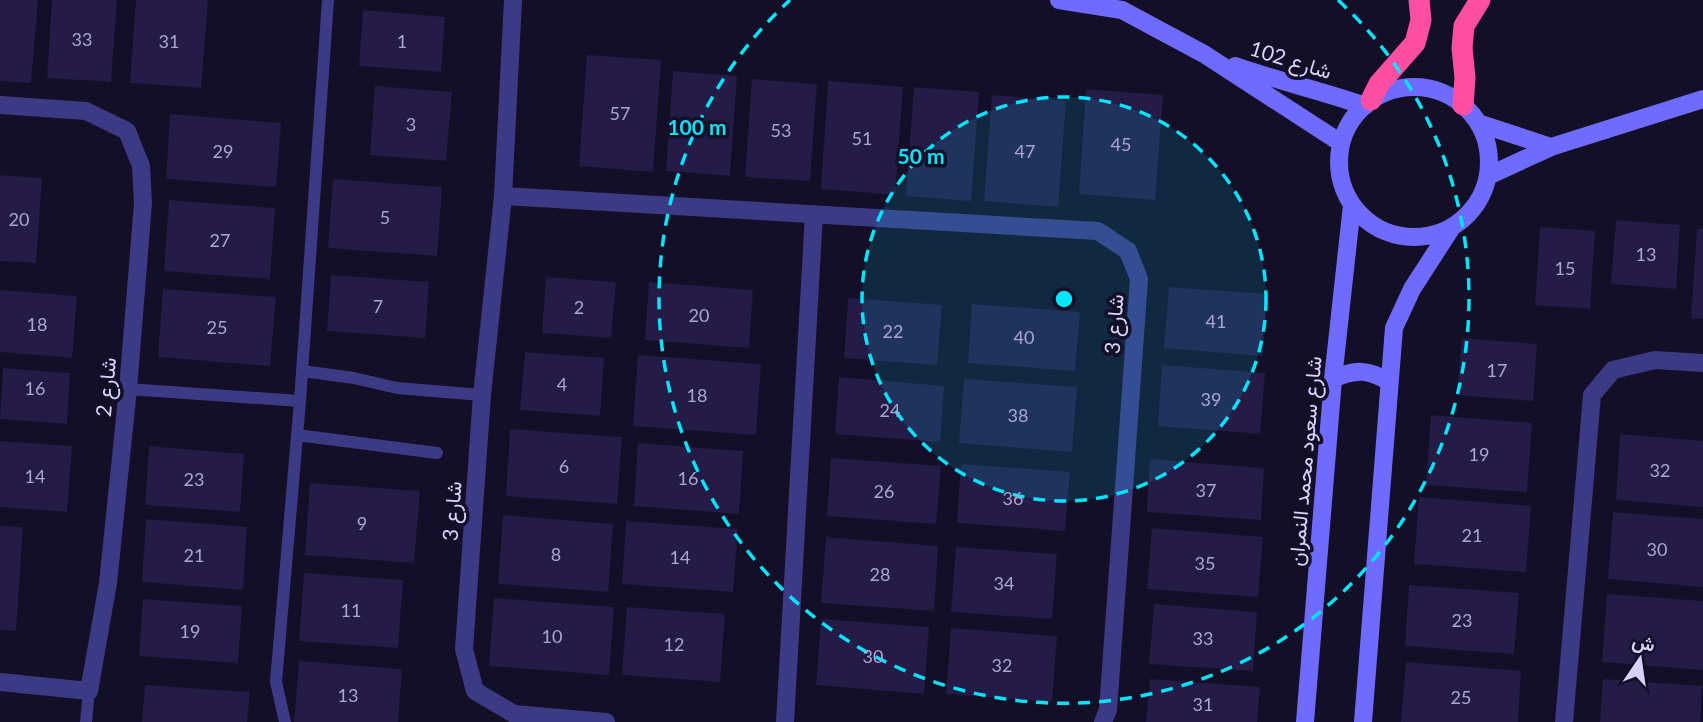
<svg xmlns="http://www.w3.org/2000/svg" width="1703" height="722" font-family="Lato,Vazirmatn,sans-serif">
	<rect width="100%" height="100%" fill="#130f26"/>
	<path fill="#241b47" d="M0,0H38L31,83L0,81Z
		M52,0H117L111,82L47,78Z
		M136,0H208L201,88L130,83Z
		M363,10L445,17L441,72L359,66Z
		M587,55L661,60L653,172L579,166Z
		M673,71L737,76L730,176L666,171Z
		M752,79L817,84L810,181L745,177Z
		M828,81L903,87L895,195L821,189Z
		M375,86L452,92L446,161L370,155Z
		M914,87L979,92L971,201L906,196Z
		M1086,89L1163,95L1155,200L1079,194Z
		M992,95L1066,101L1058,207L984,201Z
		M170,114L281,123L276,187L166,179Z
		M0,175L42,178L36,263L0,261Z
		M333,179L442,187L437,256L328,248Z
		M169,200L275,208L270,279L164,271Z
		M1616,220L1680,225L1676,289L1611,284Z
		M1540,227L1595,231L1590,309L1535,305Z
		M1697,229H1703V319L1691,318Z
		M331,275L429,282L425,338L327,331Z
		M546,277L616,282L611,338L542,333Z
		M649,282L753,290L749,348L645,340Z
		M1169,287L1267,294L1263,356L1164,348Z
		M163,289L276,297L270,366L158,357Z
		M0,290L77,296L72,358L0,352Z
		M848,298L942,305L937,365L844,358Z
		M972,304L1080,312L1075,371L968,363Z
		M1462,338L1537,344L1533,401L1457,395Z
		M525,352L604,358L600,416L520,410Z
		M638,355L761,364L756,435L633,426Z
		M1162,365L1265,373L1260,434L1158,426Z
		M3,368L70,373L67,424L0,419Z
		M839,377L944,386L940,442L835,434Z
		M964,379L1077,387L1072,452L959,443Z
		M1431,415L1532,423L1527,492L1426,485Z
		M510,429L622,437L617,504L506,496Z
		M1620,434L1703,441V507L1616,500Z
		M0,441L72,446L67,512L0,507Z
		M638,443L743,451L739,514L634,506Z
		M149,446L244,454L240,512L145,505Z
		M831,458L941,466L936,524L827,516Z
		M1150,459L1264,468L1261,520L1147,512Z
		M961,464L1070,472L1065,531L957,523Z
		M310,483L420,491L414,563L305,555Z
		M1419,497L1531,506L1526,572L1414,564Z
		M1613,512L1703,519V587L1608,579Z
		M503,515L613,524L608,592L498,584Z
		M146,519L247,527L243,590L142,582Z
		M626,521L738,529L733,592L622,584Z
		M0,526L23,527L16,631L0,630Z
		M1152,528L1263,537L1258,597L1147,589Z
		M826,537L938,546L934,611L821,603Z
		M956,547L1057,554L1052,619L951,612Z
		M304,573L403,580L398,648L299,641Z
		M1409,585L1519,593L1514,654L1405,646Z
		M1607,594L1703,601V670L1602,662Z
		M494,598L614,607L609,675L489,666Z
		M143,599L242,606L238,663L139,656Z
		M1154,604L1257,612L1253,671L1149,664Z
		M627,607L725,614L720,682L622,675Z
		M821,619L929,627L924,694L816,685Z
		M951,628L1057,636L1052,702L946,694Z
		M299,661L402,669L398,722H294Z
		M1406,662L1521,671L1518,722H1401Z
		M1150,679L1260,687L1257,722H1146Z
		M1603,679L1702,686L1700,722H1600Z
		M145,685L250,692L247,722H142Z"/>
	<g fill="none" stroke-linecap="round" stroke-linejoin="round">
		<path stroke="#3d3a85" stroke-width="12" d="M302,371L354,378L397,388L482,395
			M128,389L300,401
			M297,435L437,453
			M86,722L89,691
			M285,722L276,682L300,401L328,0"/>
		<path stroke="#3d3a85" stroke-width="18" d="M513,0L503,196L482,395L464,649L475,691L514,714L606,722
			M0,105L86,111L127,131L141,166L143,203L128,389L108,583L89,691L0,682
			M503,196L1098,231L1128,251L1139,279L1108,710L1103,722
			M785,722L814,214
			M1564,722L1592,395L1613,370L1655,360L1703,363"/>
		<path stroke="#6f6bff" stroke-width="18" d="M1059,0L1122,10L1204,54L1341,143
			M1235,66C1278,81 1322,91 1365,106
			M1339 162a75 75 0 1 1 150 0a75 75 0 1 1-150 0Z
			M1478,123L1551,147
			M1488,176L1551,147L1703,99
			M1333,379C1355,369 1369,369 1389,382
			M1305,722L1333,379L1352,205
			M1363,722L1394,328L1412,289L1452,227"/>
		<path stroke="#ff4fa3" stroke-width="21" d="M1371,100L1379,84L1415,43L1421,20L1419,0
			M1463,105L1465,78L1462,48L1464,26L1480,0"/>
	</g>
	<circle cx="1064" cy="299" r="202" fill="#00e5ff" fill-opacity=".12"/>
	<g fill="none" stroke="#00e5ff" stroke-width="3.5" stroke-dasharray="12 9">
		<circle cx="1064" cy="299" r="202"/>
		<path d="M1338 0A405 405 0 1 1 790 0"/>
	</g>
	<g text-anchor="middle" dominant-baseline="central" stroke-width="7" stroke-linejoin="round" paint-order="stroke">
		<g font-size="18" fill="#aca6d1">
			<text x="82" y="39">33</text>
			<text x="169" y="41">31</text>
			<text x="402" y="41">1</text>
			<text x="620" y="113">57</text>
			<text x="411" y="124">3</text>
			<text x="781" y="130">53</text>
			<text x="862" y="138">51</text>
			<text x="1121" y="144">45</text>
			<text x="223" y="151">29</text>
			<text x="1025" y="151">47</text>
			<text x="385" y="217">5</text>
			<text x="19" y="219">20</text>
			<text x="220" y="240">27</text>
			<text x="1646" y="254">13</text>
			<text x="1565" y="268">15</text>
			<text x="378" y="306">7</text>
			<text x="579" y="307">2</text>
			<text x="699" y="315">20</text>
			<text x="1216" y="321">41</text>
			<text x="37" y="324">18</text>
			<text x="217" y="327">25</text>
			<text x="893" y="331">22</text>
			<text x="1024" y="337">40</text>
			<text x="1497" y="370">17</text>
			<text x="562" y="384">4</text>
			<text x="35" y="388">16</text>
			<text x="697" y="395">18</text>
			<text x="1211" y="399">39</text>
			<text x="890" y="410">24</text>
			<text x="1018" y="415">38</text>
			<text x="1479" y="454">19</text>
			<text x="564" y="466">6</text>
			<text x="1660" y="470">32</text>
			<text x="35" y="476">14</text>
			<text x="688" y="478">16</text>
			<text x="194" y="479">23</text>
			<text x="1206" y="490">37</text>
			<text x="884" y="491">26</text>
			<text x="1013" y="498">36</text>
			<text x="362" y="523">9</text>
			<text x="1472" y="535">21</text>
			<text x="1657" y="549">30</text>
			<text x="556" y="554">8</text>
			<text x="194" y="555">21</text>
			<text x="680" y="557">14</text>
			<text x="1205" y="563">35</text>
			<text x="880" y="574">28</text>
			<text x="1004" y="583">34</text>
			<text x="351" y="610">11</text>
			<text x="1462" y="620">23</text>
			<text x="190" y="631">19</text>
			<text x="552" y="636">10</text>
			<text x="1203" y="638">33</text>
			<text x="674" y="644">12</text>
			<text x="873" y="656">30</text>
			<text x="1002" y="665">32</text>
			<text x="348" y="695">13</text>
			<text x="1461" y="697">25</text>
			<text x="1203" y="704">31</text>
		</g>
		<g font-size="21" fill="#d9d4ff" stroke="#130f26">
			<text transform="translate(1291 59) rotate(17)">شارع 102</text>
			<text transform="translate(1113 324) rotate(-86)">شارع 3</text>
			<text transform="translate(105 387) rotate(-85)">شارع 2</text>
			<text transform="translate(1304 461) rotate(-85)">شارع سعود محمد النمران</text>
			<text transform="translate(451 511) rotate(-86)">شارع 3</text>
		</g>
	</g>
	<circle cx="1064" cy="299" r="10" fill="#00e5ff" stroke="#130f26" stroke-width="3.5"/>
	<g font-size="21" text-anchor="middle" font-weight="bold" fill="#00e5ff" stroke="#130f26" stroke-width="7" stroke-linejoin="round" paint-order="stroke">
		<text x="697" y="135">100 m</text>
		<text x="921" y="164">50 m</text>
	</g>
	<g transform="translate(1640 659) rotate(13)" stroke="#130f26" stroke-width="5" paint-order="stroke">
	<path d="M0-5L12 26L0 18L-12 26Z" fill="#d9d4ff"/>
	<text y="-10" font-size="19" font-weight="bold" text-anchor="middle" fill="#d9d4ff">ش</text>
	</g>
</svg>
